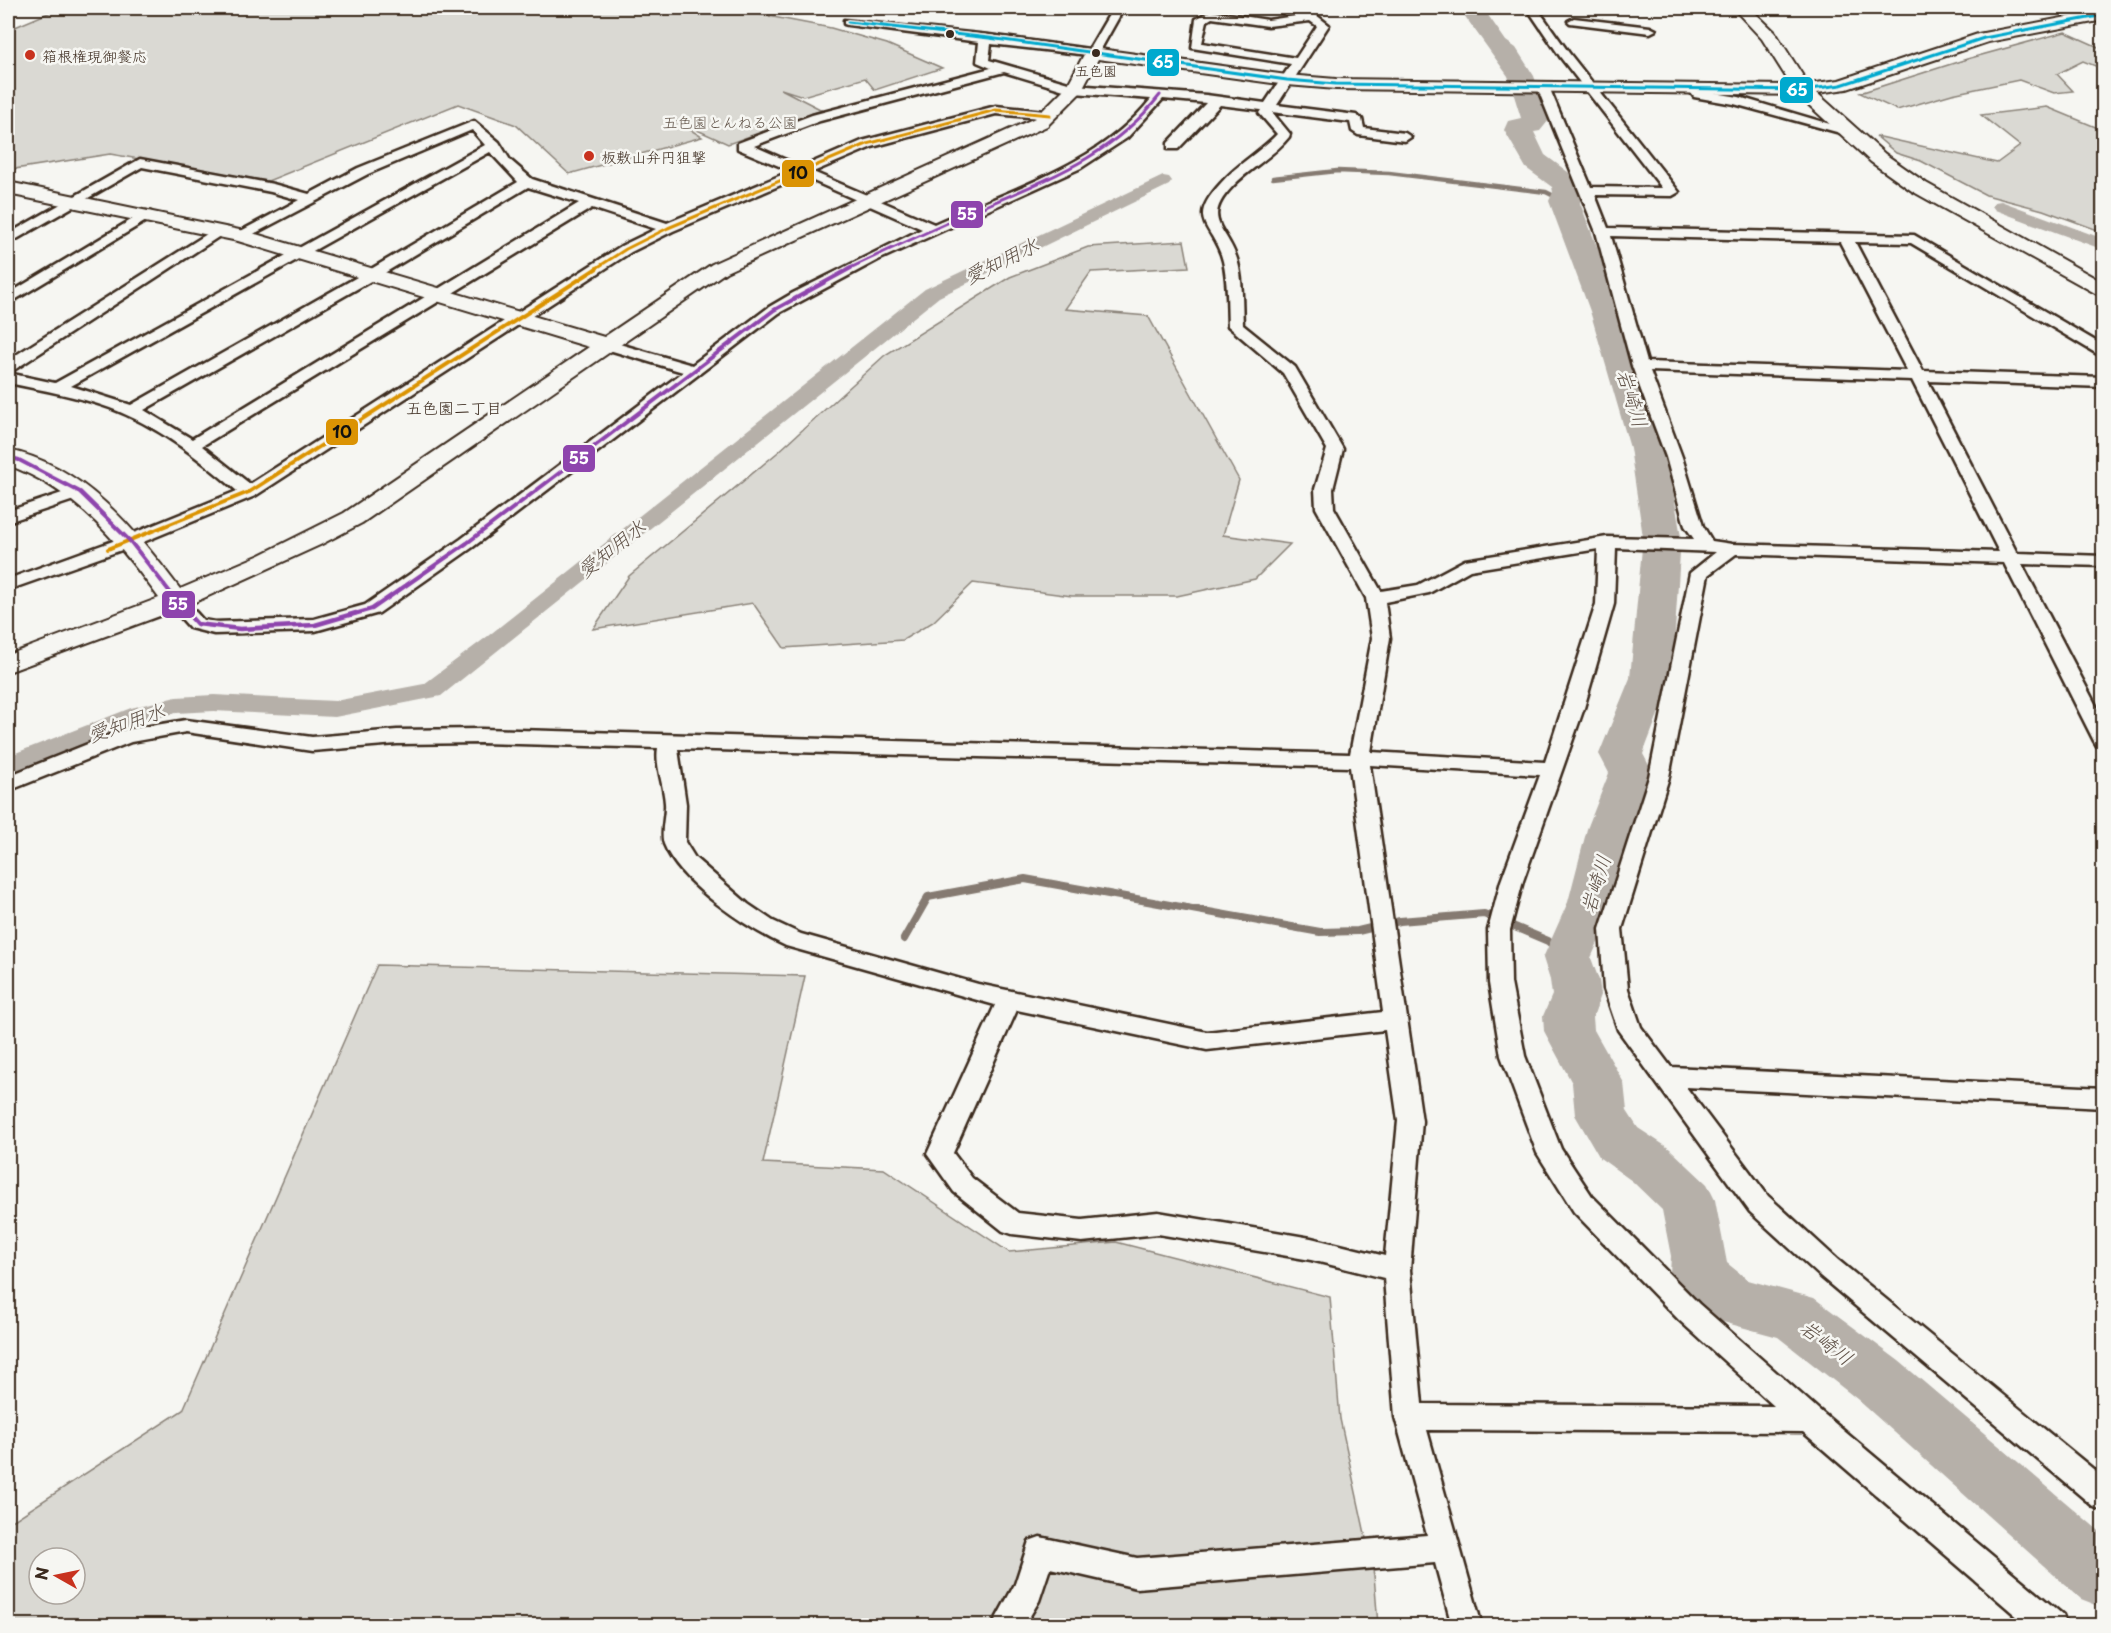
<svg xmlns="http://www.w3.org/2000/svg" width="2111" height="1633" font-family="'Playpen Sans','Klee One',sans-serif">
	<rect width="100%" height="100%" fill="#f6f6f2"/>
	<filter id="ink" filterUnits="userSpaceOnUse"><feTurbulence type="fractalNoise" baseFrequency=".0167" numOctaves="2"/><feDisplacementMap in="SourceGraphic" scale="12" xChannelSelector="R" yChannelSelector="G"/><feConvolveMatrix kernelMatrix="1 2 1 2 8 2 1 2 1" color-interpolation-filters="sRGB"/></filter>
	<g filter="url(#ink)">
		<path fill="#dad9d3" stroke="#8a8278" stroke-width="1.5" fill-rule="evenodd" d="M60,8H738L747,12L831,28L887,44L942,68L875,90L865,78L803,96L781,89L822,110L728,144L675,120L702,137L569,174L516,125L458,104L268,181L110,154L8,170V30Z
			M2065,32L2103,49V69L2083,61L2057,74L2073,91L2054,93L2019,80L1952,94L1897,110L1860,93L1967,59Z
			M2047,107L2103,130V232L2043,210L1986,195L1921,161L1896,153L1876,136L1997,163L2020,146L1981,115Z
			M1184,241L1189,267L1091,272L1065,309L1148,316L1239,480L1223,535L1290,544L1255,579L1177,596H1072L973,583L933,622L903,640L784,648L753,603L593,629L629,576L777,453L885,355L1010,277L1088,247Z
			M377,965L805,976L763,1163L884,1169L1009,1252L1116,1242L1330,1297L1340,1419L1374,1575L1378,1625H8V1520H14L183,1410ZM39,1558H75V1594H39Z"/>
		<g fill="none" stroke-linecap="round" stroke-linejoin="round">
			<path stroke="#857a71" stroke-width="4.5" d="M1273,178L1337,171L1389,173L1546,192L1564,201"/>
			<path stroke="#857a71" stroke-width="8" d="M904,939L928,897L1025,879L1320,932L1358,931L1400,921L1484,914L1548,941L1567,958"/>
			<path fill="#b6b0a9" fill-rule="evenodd" d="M1163,176L1169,177L1172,181L1169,185L939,297L441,696L335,717L214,711L176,713L148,720L8,775V756L131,708L176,697L214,695L335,701L424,684L488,636L925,289Z
				M2001,201L2104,239V250L1995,210L1992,206L1995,202Z"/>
			<path fill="#b6b0a9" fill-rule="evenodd" d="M1459,8H1483L1506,41L1516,48L1534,76L1549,120L1540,131L1534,132L1545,155L1572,175L1582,192L1580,203L1622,311L1666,448L1681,537L1672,678L1643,754L1653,773L1633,829L1616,902L1591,958L1599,980L1601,995L1593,1017L1594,1030L1624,1083L1627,1111L1638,1128L1670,1149L1707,1184L1715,1200L1727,1263L1748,1280L1814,1298L1899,1361L2104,1535V1608L2081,1599L1857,1399L1778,1337L1712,1319L1678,1290L1670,1273L1671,1256L1662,1210L1632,1181L1600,1158L1575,1115L1572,1083L1544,1031L1543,1016L1552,995L1550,980L1543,958L1568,902L1587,829L1609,773L1599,754L1630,678L1643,537L1630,448L1590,311L1549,201L1553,192L1552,187L1526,168L1504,130L1508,121L1521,118L1508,76Z"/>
			<defs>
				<path id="street" d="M1113,8H1124L1097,56L991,44L989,60L1075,85L1206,95L1265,103L1291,64L1192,48L1196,19L1210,11L1268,20L1302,15L1294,8H1307L1329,25L1277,105L1356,115L1362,119L1364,128L1405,133L1411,137L1405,141L1358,135L1352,131L1350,122L1272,112L1290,134L1289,137C1274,156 1250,168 1233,186C1200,220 1227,227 1237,259C1243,280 1242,303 1243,325L1295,367L1343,449L1333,489L1334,508L1381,591L1418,585L1465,560L1607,537L1694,539L1685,526L1666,457L1632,366L1596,232L1537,87L1539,84L1549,87L1591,187L1662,188L1561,58L1527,8H1537L1569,53L1679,192L1672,196L1595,195L1608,228L1914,235L2104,346V358L1911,243L1855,242L1923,371L2104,377V387L1928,381L2017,553L2104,556V566L2022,564L2104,721V747L2097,746L2094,741L2004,563L1736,554L1708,575L1669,777L1622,929L1628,989L1641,1027L1671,1067L2104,1088V1108L1686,1087L1768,1196L1838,1260L2104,1478V1511L2094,1507L1820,1276L1750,1212L1618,1030L1604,989L1600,929L1649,777L1690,573L1716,552L1616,548L1614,604L1584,708L1523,881L1510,930L1511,983L1525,1056L1561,1149L1592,1196L1699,1304L1819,1410L2063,1615L2067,1626H2028L1803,1432L1427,1430L1482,1626H1452L1435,1563L1137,1588L1050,1568L1039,1601L1024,1626H992L1015,1584L1029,1541L1040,1537L1137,1558L1427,1535L1395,1417L1384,1278L1311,1260L1158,1234L1082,1242L1012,1234L1003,1231L954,1192L927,1154L995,1005L786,946C748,929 680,884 664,844C660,832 666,815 665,803C664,785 655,765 658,748L481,743L397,744L312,751L186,732L131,742L8,791V776L120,731L186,720L312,737L397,730L481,729L1350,754L1372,638L1366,598L1316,508L1315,489L1327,449L1283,373L1228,326C1227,304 1228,282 1223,261C1214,224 1184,223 1221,183C1237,164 1260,152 1277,134L1259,113L1261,110L1220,105L1178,149H1168V143L1206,103L1163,99L1127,138L1081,168L878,260L779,313L473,547L379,613L315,631L214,634L190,628L166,601L168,597H182L203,620L214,622L314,619L365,605L461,539L683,372L599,347L596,344L599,341H609L692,365L769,307L793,293L922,229L802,176L673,231L631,252L255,496L136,545L8,590V579L124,537L237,491C199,458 158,426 110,408C77,396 42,390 8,383V373L55,383L485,145L472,130L368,174L242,240L235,236L237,233L299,200L271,192L142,167L8,244V234L140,159L273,184L309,194L358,168L474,121L499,142L510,160L532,179L667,223L791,171L738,149V143L812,115L991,68L977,62L979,42L848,25L844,24V20L989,35L1089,49ZM1212,18L1268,26L1310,21L1317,26L1296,58L1202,43L1207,21ZM1004,72L1074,93L1151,99C1098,166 1009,190 934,224L813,172L872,147L996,114L1050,119L1056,115L1054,112L996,106L862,141L802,167L754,146L820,121ZM490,152L518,182L366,272L131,405L71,386ZM528,187L579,203L192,439L144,410L376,278ZM592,208L656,229L621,246L250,484L202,446ZM1611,236L1840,242L1907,371L1647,362ZM1650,371L1912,380L1999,552L1732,544L1712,541L1703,526L1682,457ZM1598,549L1596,604L1545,762L1371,752L1390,638L1385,602L1429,593L1470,570ZM678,749L1350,767L1383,1012L1207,1032L978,984L801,934L773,921L748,904L695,858L685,842L686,804ZM1370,765L1540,775L1501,881L1488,930L1489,983L1501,1056L1537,1153L1574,1212L1679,1320L1774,1406L1422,1404L1410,1270L1422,1121ZM1017,1010L1207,1050L1385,1030L1398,1121L1385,1256L1311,1238L1158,1212L1082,1220L1018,1213L972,1178L953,1153Z
					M1574,18L1650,27L1656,30L1650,33L1570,23L1568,21Z
					M1694,85L1702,91L1739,97L1850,130L1844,134L1734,104L1694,97L1688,89Z
					M146,211L151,212V218L8,304V294Z
					M218,227L223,228V234L14,370L8,372V360Z
					M80,487L86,488L89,492L86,496L8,522V511Z"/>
				<path id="secondary" d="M1733,8H1750L1775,32L1808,84L1839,80L1978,34L2104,10V20L1988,42L1847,89L1817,93L1885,154L1926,183L2104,283V298L1912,191L1871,162L1798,95L1336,89L1287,85L1098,59L1080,93L1047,126L726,272L362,523L320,545L184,607L8,672V655L159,598C118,542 75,489 8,465V450C84,465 136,531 180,589L260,555L344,513L589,347L238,241L8,194V182L249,232L604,337L712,264L1035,118L1067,86L1087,49L1093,48L1287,75L1336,79L1791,85L1762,39Z"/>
			</defs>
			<use href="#street" stroke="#3b2a1e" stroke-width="5"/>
			<use href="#secondary" stroke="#3b2a1e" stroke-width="4"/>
			<use href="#street" fill="#f6f6f2" fill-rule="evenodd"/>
			<use href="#secondary" fill="#f6f6f2" fill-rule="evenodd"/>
			<defs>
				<path id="bus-1" d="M848,22L989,38L1287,80L1336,84L1803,90L1841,85L1984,38L2104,15"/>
				<path id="bus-2-far1" d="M595,269L626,249L668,228L867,144L996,110L1050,115"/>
				<path id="bus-2" d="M108,549L249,492L597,268"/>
				<path id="bus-3-far2" d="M848,269C892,248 936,228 981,208C1050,178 1112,156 1160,95"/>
				<path id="bus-3-far1" d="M8,457L19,460L80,492L130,541L188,615
					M351,615L372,609L467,543L774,310L851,268"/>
				<path id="bus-3" d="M187,613L197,624L240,629L315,625L356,613"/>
			</defs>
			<use href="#bus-1" stroke="#f6f6f2" stroke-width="6"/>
			<use href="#bus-2-far1" stroke="#f6f6f2" stroke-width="6"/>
			<use href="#bus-2" stroke="#f6f6f2" stroke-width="8"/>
			<use href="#bus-3-far2" stroke="#f6f6f2" stroke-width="6"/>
			<use href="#bus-3-far1" stroke="#f6f6f2" stroke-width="8"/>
			<use href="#bus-3" stroke="#f6f6f2" stroke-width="9"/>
			<use href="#bus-1" stroke="#00a9ce" stroke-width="3"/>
			<use href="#bus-2-far1" stroke="#db9304" stroke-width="3"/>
			<use href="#bus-2" stroke="#db9304" stroke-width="4"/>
			<use href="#bus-3-far2" stroke="#8e44ad" stroke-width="3"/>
			<use href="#bus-3-far1" stroke="#8e44ad" stroke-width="4"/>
			<use href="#bus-3" stroke="#8e44ad" stroke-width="4.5"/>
		</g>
	</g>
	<g fill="#3b2a1e" stroke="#f6f6f2" stroke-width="2">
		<circle cx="950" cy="34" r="5"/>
		<circle cx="1096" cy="53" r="5"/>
	</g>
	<g fill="#c8321e" stroke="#f6f6f2" stroke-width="2">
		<circle cx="30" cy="55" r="6"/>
		<circle cx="589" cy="156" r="6"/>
	</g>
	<g text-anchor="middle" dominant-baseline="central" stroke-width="5" stroke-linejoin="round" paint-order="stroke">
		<g font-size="14" fill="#3b2a1e" stroke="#f6f6f2">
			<text x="1096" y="70">五色園</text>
		</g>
		<g font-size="15" fill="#3b2a1e" stroke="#f6f6f2" text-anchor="start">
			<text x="42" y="55">箱根権現御餐応</text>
			<text x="601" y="156">板敷山弁円狙撃</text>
		</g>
		<g font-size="15" fill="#63564b" stroke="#f6f6f2">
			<text x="730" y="121">五色園とんねる公園</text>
		</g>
		<g font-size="16" fill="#3b2a1e" stroke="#f6f6f2">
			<text x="454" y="407">五色園二丁目</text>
		</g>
		<g font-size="20" font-style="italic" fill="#605248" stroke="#f6f6f2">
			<text transform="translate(1001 260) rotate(-26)">愛知用水</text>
			<text transform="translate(1633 398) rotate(73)">岩崎川</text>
			<text transform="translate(611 548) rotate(-38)">愛知用水</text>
			<text transform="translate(126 722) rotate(-19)">愛知用水</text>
			<text transform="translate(1595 884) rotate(-73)">岩崎川</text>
			<text transform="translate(1827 1342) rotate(37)">岩崎川</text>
		</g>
	</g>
	<g stroke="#f6f6f2" stroke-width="2">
		<rect x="1146" y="48" width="34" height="29" rx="6" fill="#00a9ce"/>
		<rect x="1779" y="76" width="35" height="28" rx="6" fill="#00a9ce"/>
		<rect x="781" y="159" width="34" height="29" rx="6" fill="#db9304"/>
		<rect x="950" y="200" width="34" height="29" rx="6" fill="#8e44ad"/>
		<rect x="325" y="418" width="34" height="28" rx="6" fill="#db9304"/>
		<rect x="562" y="444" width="34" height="29" rx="6" fill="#8e44ad"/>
		<rect x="161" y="590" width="35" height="29" rx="6" fill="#8e44ad"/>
	</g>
	<g font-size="16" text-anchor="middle" font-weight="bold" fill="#fff">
		<text x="1163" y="68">65</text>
		<text x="1797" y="96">65</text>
		<text x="967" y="220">55</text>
		<text x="579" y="464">55</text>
		<text x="178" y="610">55</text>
	</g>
	<g font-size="16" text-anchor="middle" font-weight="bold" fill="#111">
		<text x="798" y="179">10</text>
		<text x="342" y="438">10</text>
	</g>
	<rect width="2111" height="1633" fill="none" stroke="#f6f6f2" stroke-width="30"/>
	<rect x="15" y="15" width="2081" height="1603" fill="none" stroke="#3b2a1e" stroke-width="2" filter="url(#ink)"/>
	<g transform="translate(57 1576) rotate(279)"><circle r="28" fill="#f6f6f2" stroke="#aba49d" stroke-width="1.5"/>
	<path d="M0-4.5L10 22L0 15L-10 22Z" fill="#c8321e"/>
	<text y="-9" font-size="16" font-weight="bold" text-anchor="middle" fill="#3b2a1e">N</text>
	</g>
</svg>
